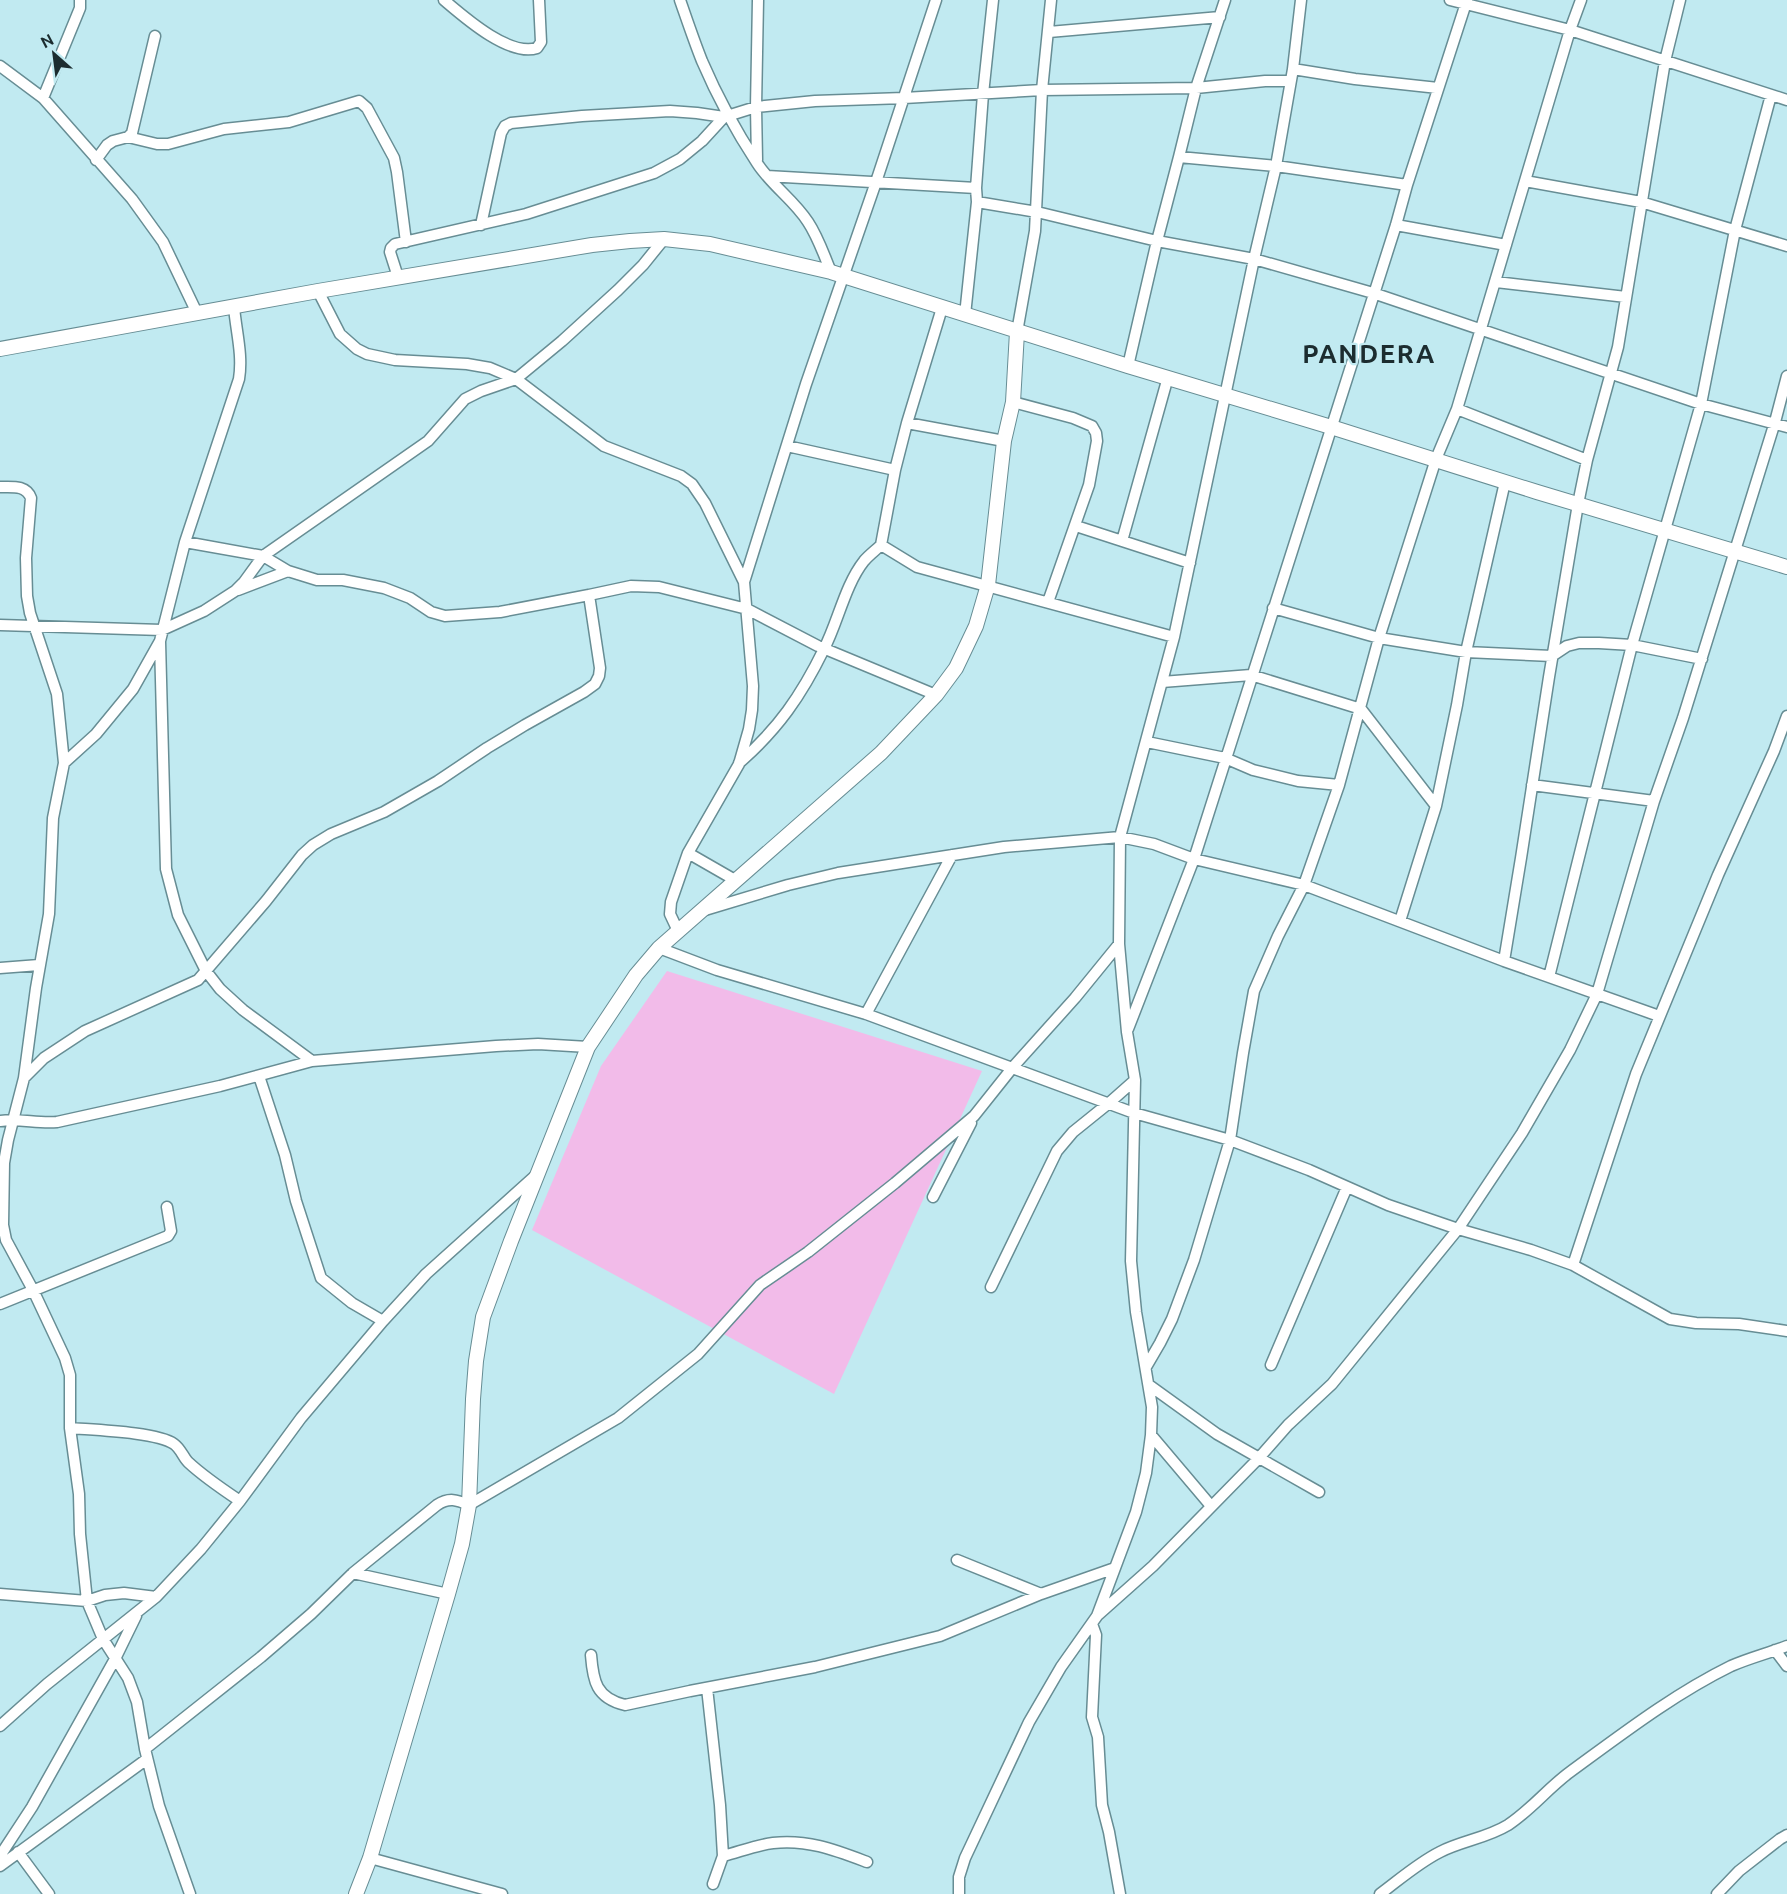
<svg xmlns="http://www.w3.org/2000/svg" width="1787" height="1894" font-family="Ubuntu,sans-serif">
	<rect width="100%" height="100%" fill="#c1eaf1"/>
	<path fill="#f2bbe9" d="M667,971L982,1071L834,1394L532,1230L601,1066Z"/>
	<g fill="none" stroke-linecap="round" stroke-linejoin="round">
		<defs>
			<path id="minor" d="M444,0C464,17 509,57 537,48L541,42L539,0
				M680,0C687,20 694,41 702,61C717,96 736,131 757,163C771,185 794,200 808,222C818,237 824,255 831,272
				M1450,0L1570,30L1787,100
				M1049,32L1220,17
				M0,66L43,98L132,199L163,242L197,313
				M1293,69L1355,79L1438,88
				M43,98L80,8V0
				M128,137L132,133L155,36
				M1179,157L1276,166L1407,185
				M96,160L107,145L113,141L128,137L157,144H168L224,129L289,122L359,101L367,108L394,158L397,172L406,242
				M757,160L756,107L758,0
				M767,176L976,188
				M1525,181L1641,202L1787,246
				M977,202L1037,212L1157,241L1254,259L1373,293L1701,404L1787,427
				M481,225L501,133L505,126L511,123L582,116L670,111L697,113L724,117L756,107L815,101L904,98L1042,90L1196,88L1265,81H1289
				M1396,225L1506,245
				M398,277L390,252L391,248L395,244L526,214L654,173L680,159L702,141L724,117
				M1496,282L1626,297
				M318,291L340,334L357,349L367,354L395,360L467,364L490,368L516,379L604,446L681,476L692,484L705,503L744,582L753,686L752,710L749,729L739,764L688,853L671,902L670,914L678,931
				M942,308L907,423L895,470L881,545L917,567L1174,637
				M965,315L977,202L976,188L983,94L993,0
				M1017,332L1035,231L1042,90L1051,0
				M1128,366L1157,241L1179,157L1196,88L1225,0
				M1013,402L1073,418L1092,426L1096,433L1097,441L1089,485L1048,602
				M1457,409L1587,460
				M907,423L1004,441
				M787,446L895,470
				M0,487C13,487 26,485 31,498L26,558L27,596L30,613L57,694L64,763
				M1076,526L1190,563
				M1122,541L1168,377
				M185,542L263,556L288,571L317,580H343L384,588L410,598L431,612L445,616L500,612L589,595
				M744,582L806,384L876,182L936,0
				M238,590L288,571
				M1273,608L1379,638L1466,652L1552,656L1567,646L1579,643H1599L1632,645L1702,659
				M0,625L162,630L204,611L235,591L244,582L263,556L428,441L465,399L481,391L516,379L562,341L618,290L643,265L664,239
				M160,642L166,869L178,915L206,971L220,989L243,1010L312,1061
				M1162,682L1251,675L1361,709L1436,806
				M1147,742L1225,758L1253,770L1298,781L1339,785
				M739,763C778,729 801,696 824,649C838,622 845,585 864,561C869,555 876,550 881,545
				M1532,785L1654,801
				M688,853L735,880
				M705,910L788,885L838,873L1004,847L1120,837L1154,844L1194,859L1304,885L1504,961L1659,1016
				M1400,921L1436,806L1457,705L1466,652L1505,482
				M659,948L717,970L866,1014L1134,1113L1230,1140L1309,1170L1388,1205L1458,1229L1531,1250L1573,1265L1636,1074L1718,875L1774,751L1787,716
				M1504,961L1521,858L1549,677L1578,504L1587,460L1618,347L1665,61L1680,0
				M0,968L39,965
				M1549,977L1632,645L1701,404L1735,230L1771,95
				M866,1014L952,855
				M1128,1029L1194,859L1396,225L1407,185L1467,0
				M259,1076L285,1155L296,1201L321,1278L352,1303L383,1321
				M24,1078L44,1058L85,1031L198,980L266,901L302,855L313,845L331,834L384,812L438,781L487,748L525,725L584,692L595,684L599,676L600,668L589,595L631,586L659,587L747,609L818,646L936,695
				M0,1121C19,1118 38,1124 57,1122L220,1086L312,1061L496,1046L538,1044L588,1047
				M933,1197L971,1123
				M1573,1265L1670,1319L1696,1323L1739,1324L1787,1331
				M991,1287L1057,1151L1073,1132L1109,1103L1135,1080
				M0,1304L168,1236L171,1231L167,1207
				M1271,1365L1347,1187
				M1146,1367L1160,1343L1172,1319L1194,1260L1230,1140L1243,1053L1254,991L1278,936L1304,885L1339,785L1379,638L1436,459L1457,409L1570,30L1581,0
				M1149,1385L1217,1434L1319,1492
				M70,1428C93,1430 157,1432 174,1444C181,1449 183,1457 188,1462C204,1477 222,1489 240,1501
				M1151,1435L1211,1506
				M957,1560L1041,1594
				M353,1573L448,1594
				M0,1594L87,1601L105,1595L124,1593L156,1597
				M1098,1615L1153,1566L1258,1459L1288,1425L1332,1384L1458,1229L1522,1133L1570,1050L1597,994L1654,801L1683,718L1775,422L1787,376
				M1092,1624L1096,1635L1092,1717L1098,1737L1102,1805L1109,1832L1120,1894
				M1775,1650L1787,1666
				M591,1655C593,1681 596,1698 625,1705L690,1691L815,1667L940,1636L1041,1594L1115,1568
				M707,1688L720,1805L723,1856L713,1884
				M0,1726L47,1684L156,1597L201,1549L240,1501L301,1418L383,1321L426,1274L535,1176
				M145,1749L261,1657L311,1614L353,1573L437,1505C449,1497 457,1500 469,1505L618,1418L698,1354L760,1285L808,1252L895,1183L974,1116L1013,1067L1075,998L1119,944
				M18,1852L49,1894
				M0,1856L32,1807L115,1659L136,1616
				M723,1856C739,1852 756,1845 773,1843C807,1839 835,1850 867,1862
				M370,1858L502,1894
				M0,1866L147,1759
				M190,1894L159,1806L145,1749L137,1702L128,1678L103,1639L87,1601L80,1534L79,1494L70,1428V1375L65,1358L33,1290L6,1240L3,1225L4,1163L8,1140L24,1078L36,988L49,914L53,818L64,763L96,734L133,689L160,641L185,542L239,379C243,355 236,331 234,307
				M959,1894V1877L965,1858L1029,1722L1061,1667L1097,1616L1136,1512L1146,1473L1151,1435L1152,1407L1136,1312L1131,1261L1135,1080L1127,1032L1119,944L1120,837L1174,637L1254,259L1276,166L1293,69L1301,0
				M1380,1894C1399,1880 1418,1863 1440,1852C1461,1841 1487,1838 1508,1825C1531,1810 1548,1788 1570,1772C1622,1734 1674,1694 1731,1666C1749,1658 1769,1653 1787,1646
				M1717,1894L1739,1871L1780,1839L1787,1835"/>
			<path id="tertiary" d="M0,349L318,291L592,245L630,241L664,239L710,244L831,272L1128,366L1331,427L1537,492L1787,567
				M356,1894L370,1858L448,1594L462,1544L469,1505L473,1399L476,1361L483,1317L511,1241L588,1047L636,975L659,948L881,753L936,695L956,668L976,626L988,585L1004,441L1013,402L1017,332"/>
		</defs>
		<use href="#minor" stroke="#678d94" stroke-width="13"/>
		<use href="#tertiary" stroke="#678d94" stroke-width="16"/>
		<use href="#minor" stroke="#fff" stroke-width="10"/>
		<use href="#tertiary" stroke="#fff" stroke-width="14"/>
	</g>
	<g text-anchor="middle" dominant-baseline="central" stroke-width="4.5" stroke-linejoin="round" paint-order="stroke">
		<g font-size="26" font-weight="bold" letter-spacing="1.5" fill="#1c2c2f" stroke="#c1eaf1">
			<text x="1369" y="353">PANDERA</text>
		</g>
	</g>
	<g transform="translate(54 54) rotate(332)" stroke="#c1eaf1" stroke-width="4.5" paint-order="stroke">
	<path d="M0-4.5L10 22L0 15L-10 22Z" fill="#1c2c2f"/>
	<text y="-9" font-size="16" font-weight="bold" text-anchor="middle" fill="#1c2c2f">N</text>
	</g>
</svg>
